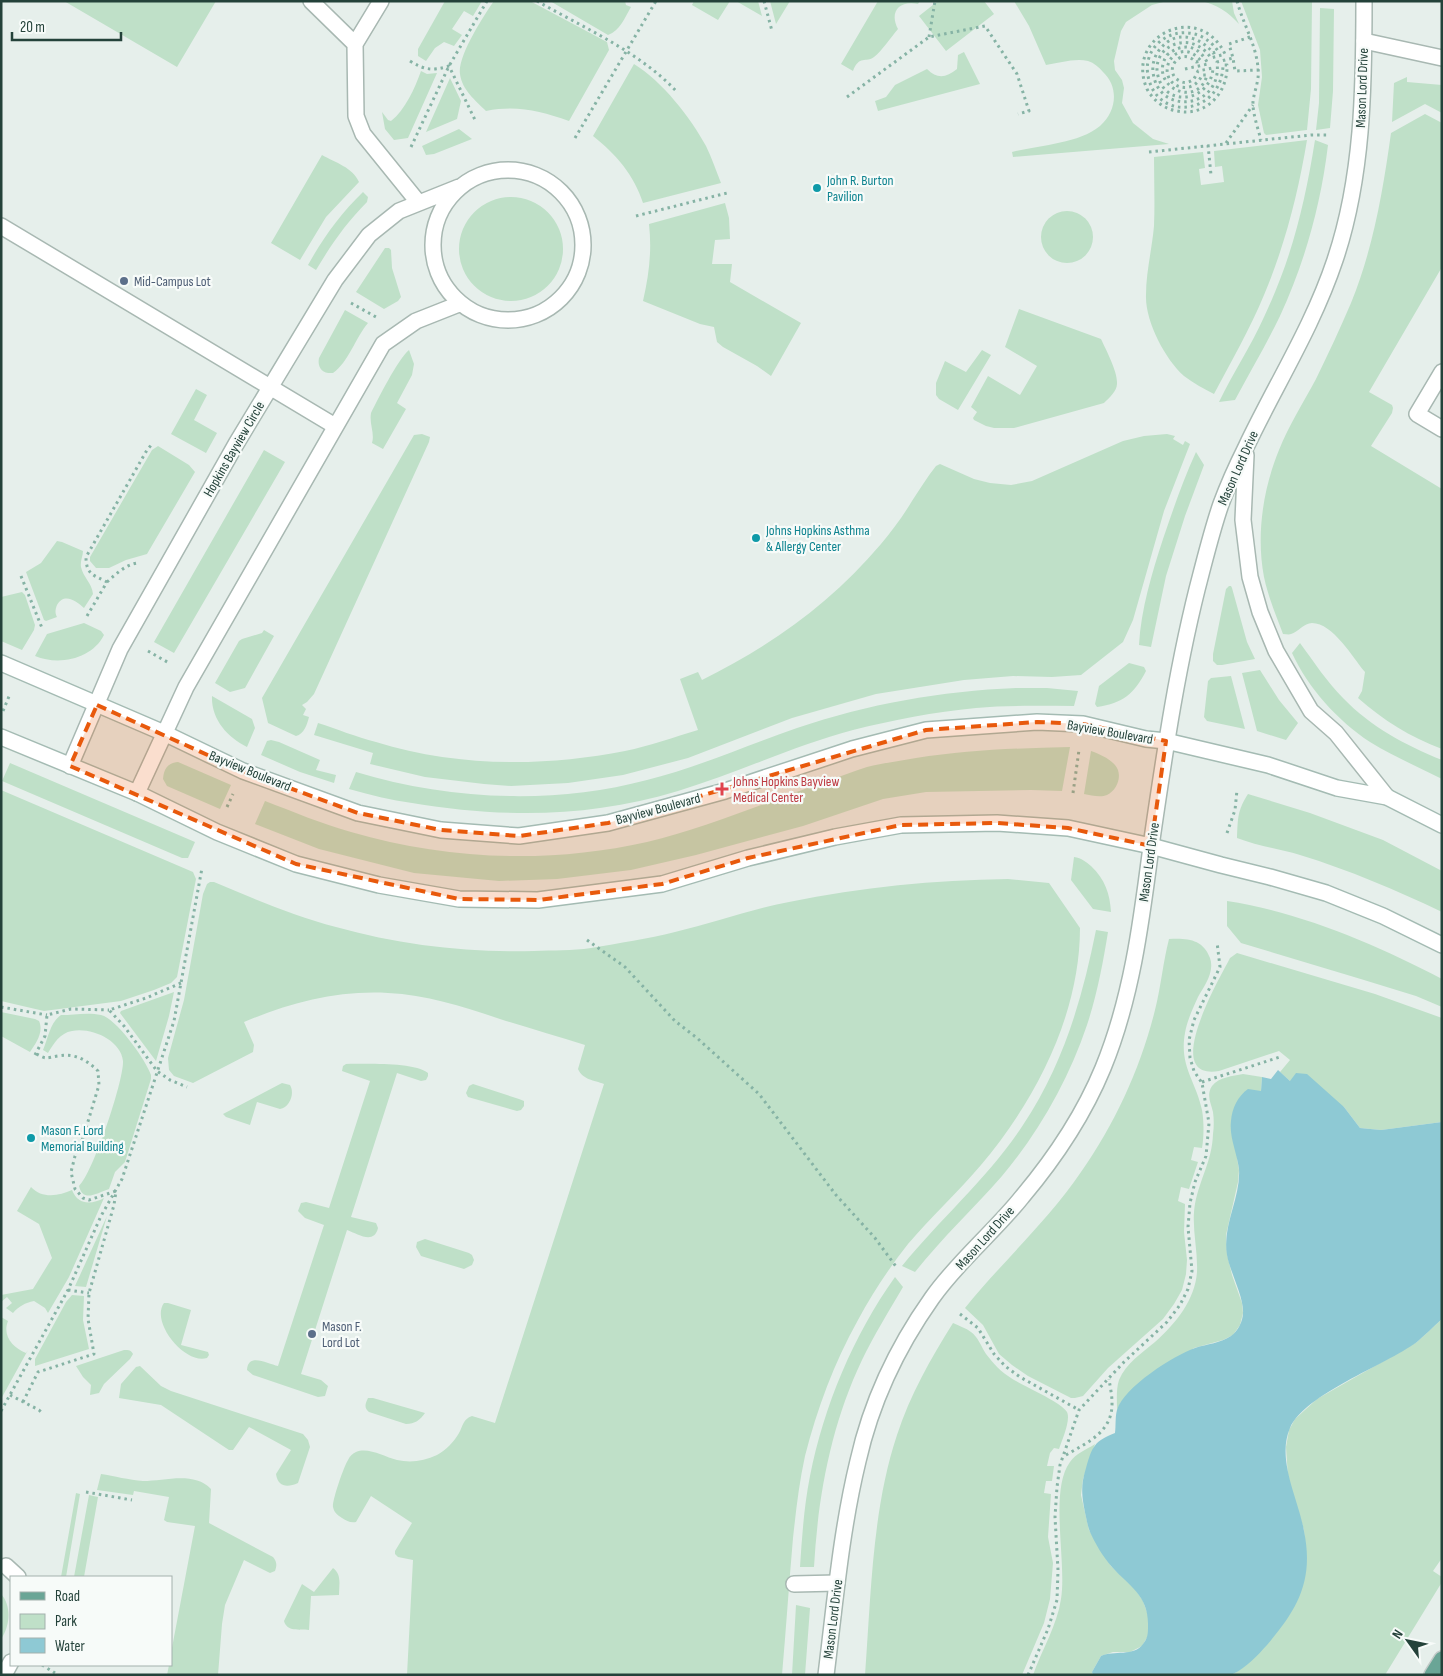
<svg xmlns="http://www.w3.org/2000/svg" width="1443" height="1676" font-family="'Sofia Sans Condensed',sans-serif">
	<rect width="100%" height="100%" fill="#e6efeb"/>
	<path fill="#bfe0c8" d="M64,1H216L177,67Z
		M445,1H482L473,16L464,11L452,29L462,35L454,46L444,42L435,48L426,61L418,56V49Z
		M494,1H530L607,42L609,50L569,121C540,111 517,105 486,111C476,101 462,90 460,74C457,57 484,15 494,1Z
		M550,1H625L626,5L631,7C625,17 620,31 608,35Z
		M694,1H730L718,20L692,5Z
		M736,1H758L762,16Z
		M770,1H790L776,24Z
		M878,1H920L918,4C899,0 889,12 898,29C891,37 882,51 874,57C866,63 859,55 853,71L841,64Z
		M938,1H984L994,14L946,51L919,16Z
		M1014,1H1167L1152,5L1126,22L1121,31L1114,61L1115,70L1122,80L1124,88L1122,103L1133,123L1153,139L1169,144L1013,157L1012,152C1039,145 1078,144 1100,126C1117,111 1119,87 1103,72C1099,67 1094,63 1088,61C1075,58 1059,63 1046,65L1029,26Z
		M1200,1H1232L1234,13L1239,24C1228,12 1217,4 1200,1Z
		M1241,1H1312L1311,89L1307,130L1266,135L1264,133L1258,105L1262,77L1260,50Z
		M1320,8L1334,9L1333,91L1330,128L1316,130L1319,103Z
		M964,52L980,84L878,111L875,101L886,97L895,85L927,69C937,79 946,78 957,69L958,55Z
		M634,64C662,81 691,118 706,146C712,158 716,171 721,183L643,203C634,175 616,154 593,136Z
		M421,71L427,74L437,73L408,138L394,140L385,129L382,112L388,120L391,121C405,110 415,88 421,71Z
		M1407,77V82L1442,85V113L1425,104L1392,122L1394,83Z
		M450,78L461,101L457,119L426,132Z
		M1425,114L1442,123V267L1369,392L1392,405L1393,408L1392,413L1371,446L1442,489V749C1410,737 1383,720 1358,698L1362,691L1365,672C1353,658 1333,623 1312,623C1304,623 1298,632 1291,634C1289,635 1286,634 1283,634C1276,616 1268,596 1264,577C1256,535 1263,489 1279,450C1289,425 1303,403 1316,379C1328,354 1340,329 1351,303C1373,249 1383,191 1391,133Z
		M459,129L472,139L434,154L426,155L422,146Z
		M1307,140C1298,194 1285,245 1264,295C1250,329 1231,362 1214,394C1204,389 1193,383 1184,376C1165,359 1145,321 1146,295C1146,272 1152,249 1154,226C1155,203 1154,180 1154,157L1203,152L1205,168L1199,169L1201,185L1224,182L1222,166L1215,167L1214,151Z
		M1315,140L1328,145C1321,204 1305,262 1280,316C1266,345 1250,372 1235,400L1219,402C1233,373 1251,346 1264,317C1292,258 1305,203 1315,140Z
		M322,155C336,163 352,167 359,182L326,217L300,260L271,243Z
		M363,192L368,197L367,202C346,223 331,245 316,270L308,265C323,238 341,213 363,192Z
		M459 249a52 52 0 1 1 104 0a52 52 0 1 1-104 0Z
		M725,203L729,218L730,239L715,240L712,264H732L730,282L801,323L771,376L757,366L723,347L717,342L714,327L700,324L643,301C649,275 652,251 649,224Z
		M1041 237a26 26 0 1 1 52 0a26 26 0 1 1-52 0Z
		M385,248H389L391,250L392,268L401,297L398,301L384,309L356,292Z
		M1019,309L1101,339C1106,350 1118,372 1117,384C1117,391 1109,398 1104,403L1014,428H994L986,426L974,420L973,418L977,412L971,407L988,376L1020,395L1037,366L1005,347Z
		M345,310L368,323C356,337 348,363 333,373C323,374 317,368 319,358Z
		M409,350L414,364L412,375L397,403L406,409L383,449L372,443C375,433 369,424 371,413C378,399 398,359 409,350Z
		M982,350L991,355L958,410L939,399L936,395V383L945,361L966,372Z
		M196,389L207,395L194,420L217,433L206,453L171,434Z
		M422,434L430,437L429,442L314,694L307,702L302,705L306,709L303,715L309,717C307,725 304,734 296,736L268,723L262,698L414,435Z
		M1167,434L1175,436L1173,439L1183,445L1185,441L1190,444L1164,511L1133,620L1123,642L1081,675L1052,677L1013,676L964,680L876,694L792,718L688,758L623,775L568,783L511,786L484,784L425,777L370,764L373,753L314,735L318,723C337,729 356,737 376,742C456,767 544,767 625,751C650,746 674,737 698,730L680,679L698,672L702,680C771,646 831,603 881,544C892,531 903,516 912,501C920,489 927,477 936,466L940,464L974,479L990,483L1011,485L1032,481L1123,441L1144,436Z
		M158,446L189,465L195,472L147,554L126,560L109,568H96L90,561V557L152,450Z
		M264,450L285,462L174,653L154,642Z
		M1196,452L1204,465L1185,516L1166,576L1151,647L1139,645C1141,609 1152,573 1163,539C1173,510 1183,480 1196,452Z
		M57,541L62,542L83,551C83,556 80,561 81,567C83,577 92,583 93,594L84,608C77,601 64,592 57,605C55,610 55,613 57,617L46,621L44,620L26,572L41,563Z
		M1229,586H1231L1232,588L1247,642L1255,659L1222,665H1217L1213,661V654L1226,589Z
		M22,592L25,595L35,625L34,630L22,650L1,641V597Z
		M84,623L101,631L104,635C92,659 59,666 35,656L47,634Z
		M264,630L274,636L245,688L230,692L215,683L239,641L242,639L262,633Z
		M1300,643C1314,662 1327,682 1343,698C1371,727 1405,745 1442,760V779C1418,767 1393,756 1370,742C1338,721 1308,688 1292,653Z
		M1129,663L1144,667L1146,671C1134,694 1123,703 1097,707L1095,704L1099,686Z
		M1260,670L1279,700L1298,723L1286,740L1257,731L1242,673Z
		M1231,676L1245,729L1207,721L1204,717L1208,681L1211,678Z
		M1016,688H1047L1078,691L1074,706C1041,706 1008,705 976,708C934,712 893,720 853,730C793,746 737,773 678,791C588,818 504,818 412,803C391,800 370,795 349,789L356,772C449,800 553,805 647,780C699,767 747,745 797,728C868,704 941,691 1016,688Z
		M212,696L252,719L255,728L247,747C227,737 211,719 212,696Z
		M271,740L279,742L320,760L316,770L336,775L334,783L300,772L261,755L267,741Z
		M1070,747L1062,791L1031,790L926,792L883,799L803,826L696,855L631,870L557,879L499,881L414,873L319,849L255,824L265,801C294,812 322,824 351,832C446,860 550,864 647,842C709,827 768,801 828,781C841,776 854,771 867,767C883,763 900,761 916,758C968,750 1018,748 1070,747Z
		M1091,751C1099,754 1109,758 1115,765C1123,774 1118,790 1107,795C1100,798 1091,795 1084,794Z
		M178,762L231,785L220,809L167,786L163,779C164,769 167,763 178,762Z
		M10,763L195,842L188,858H182L2,781Z
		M1,790L193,872L196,879L177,977L171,983L154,990L121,1001L44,1011L1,1001Z
		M1248,794L1310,813L1383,840L1442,871V912C1396,890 1349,870 1300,855C1279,849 1258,846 1237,838C1238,819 1237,811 1248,794Z
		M1074,857C1082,858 1086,862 1091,866C1105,879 1110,894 1111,912L1093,909L1071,880Z
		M1008,879L1049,883L1080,928C1080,1014 1036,1100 981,1165C958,1192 931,1217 908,1244C889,1268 872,1294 858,1320C834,1363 817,1409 805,1456C799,1483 796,1511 793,1538C789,1584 786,1629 782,1675H407L413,1560L398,1557L395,1554V1551L412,1523L371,1496L356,1522C350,1523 347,1521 342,1518C337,1515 334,1512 333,1507C332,1501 344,1466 348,1460C350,1456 352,1454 356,1452C369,1447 384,1457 397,1460C411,1463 424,1461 437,1455C446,1450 454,1442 459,1433C463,1426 463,1419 472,1416L495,1423L604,1084C594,1080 583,1080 578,1069L585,1045C559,1037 532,1029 506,1021C467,1008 429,995 388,993C338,990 289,1003 244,1022L254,1045L253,1052L193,1083L174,1076L169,1070L168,1058L184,1000L203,894L207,884L210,882H214C254,899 294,916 336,927C400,945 468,953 534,951C553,950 572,951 591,948C619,943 648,939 675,932C713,923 751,909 789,902C862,887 934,880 1008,879Z
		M1227,901C1300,912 1377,945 1442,979V1007L1416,996L1364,980L1241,943L1227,926Z
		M1096,930L1108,932C1103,963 1097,995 1087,1025C1069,1079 1039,1132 1002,1176C974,1208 942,1238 915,1272L902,1266C941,1218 989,1177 1023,1125C1063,1065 1082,1000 1096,930Z
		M1169,939C1187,938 1203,939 1210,958C1215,972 1204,986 1198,997C1193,1008 1187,1021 1185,1033C1179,1066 1196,1081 1202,1110C1204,1122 1204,1136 1202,1148L1194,1147L1191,1160L1198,1162L1189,1189L1181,1187L1178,1201L1185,1204L1184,1232L1187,1260L1186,1274L1182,1290L1174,1304L1163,1319L1108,1368L1083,1396L1075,1398H1071L1028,1376L1012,1365L999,1354L983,1325L965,1308C1002,1262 1047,1222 1081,1172C1115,1124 1141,1067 1155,1010C1161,986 1163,962 1169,939Z
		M1237,953L1375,994L1442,1018V1122L1381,1130L1360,1128L1344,1107L1290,1081L1280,1072L1290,1060L1279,1051L1219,1071C1159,1081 1221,976 1230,958Z
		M174,992L169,1016L156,1061L120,1013L121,1011Z
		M1,1012L35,1019L39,1021C44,1032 36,1043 30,1052L1,1036Z
		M61,1015C73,1015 88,1012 101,1015C116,1018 146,1060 151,1075V1079L125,1162L115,1172L109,1189C97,1193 83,1203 79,1186C93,1173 124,1080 123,1061C121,1040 91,1027 72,1031C60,1033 54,1043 48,1053L43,1050C48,1039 50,1022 61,1015Z
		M346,1064C365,1064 414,1062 428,1073V1076L426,1080L421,1081L397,1073L351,1217L376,1223L378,1228C374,1245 358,1234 347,1230L301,1374L321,1380L328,1386L325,1396L318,1397L253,1375L247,1370C248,1352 268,1364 278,1366L324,1225L305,1218L298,1211L301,1203L306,1202L329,1208L370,1081L342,1071L343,1066Z
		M1243,1074L1262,1077L1261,1091L1237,1158L1239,1170L1238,1182L1226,1235L1227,1254L1232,1275L1242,1303L1243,1313L1240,1325L1233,1335L1223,1340L1194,1348L1121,1402L1117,1410C1117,1401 1116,1389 1119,1380C1126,1363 1142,1353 1155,1342C1176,1323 1195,1300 1197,1272C1198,1249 1191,1226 1195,1204C1200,1178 1212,1161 1213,1134C1214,1127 1214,1119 1213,1112C1211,1103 1206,1095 1212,1086C1219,1077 1233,1076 1243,1074Z
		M282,1083L290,1085C295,1093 290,1107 280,1109L257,1102L250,1125L226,1117L223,1114Z
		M473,1084L519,1099L524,1101V1106L521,1110L517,1111L468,1097L466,1093L469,1086Z
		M31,1187C42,1199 59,1196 72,1190C78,1205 91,1205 104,1198L69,1277L48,1313L45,1308L34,1301C25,1303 19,1306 13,1313L6,1308L12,1303L7,1297L1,1302V1295L33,1289L52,1258L39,1224L17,1211Z
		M107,1216L86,1287L75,1286Z
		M425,1239L469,1253L472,1255L474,1260L472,1265L464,1269L421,1256L416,1247L417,1242Z
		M895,1277L903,1287C889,1311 874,1335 862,1360C831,1425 818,1496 814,1567H800C802,1537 804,1506 810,1476C824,1406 853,1336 895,1277Z
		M72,1295L84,1296L83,1320L89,1349L35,1366V1359L66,1302Z
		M164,1303H168L191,1310L181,1345L208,1352L209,1355L207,1358C185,1365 150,1322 164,1303Z
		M1,1317L8,1321C2,1336 13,1348 26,1353L28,1350L1,1399Z
		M1442,1319V1558L1433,1571L1442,1577V1582L1385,1675H1232L1243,1667L1306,1567L1304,1530L1288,1477L1286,1447L1289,1430L1295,1419L1317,1399L1417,1342Z
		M953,1323C959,1326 966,1328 971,1332C978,1337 981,1346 986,1354C993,1363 1001,1372 1011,1378C1023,1386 1061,1402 1067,1412C1071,1420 1062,1440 1059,1449L1054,1448L1050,1453L1047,1466H1054L1052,1481H1046L1044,1493L1051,1494L1048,1537L1053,1563L1050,1599L1044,1623L1022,1675H865C871,1596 872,1510 897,1435C910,1395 931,1358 953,1323Z
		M124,1350C129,1350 131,1350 133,1354L130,1359L104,1384L99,1393L90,1395L91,1385L83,1377L76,1366Z
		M140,1366L161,1386L171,1391L303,1434L308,1440L310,1447L298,1483C287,1488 278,1487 276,1474L291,1450L249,1427L233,1450H229L161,1405L119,1398L121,1384L136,1367Z
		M368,1398H373L425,1413C420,1420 415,1424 406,1424L369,1412C364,1408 365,1404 368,1398Z
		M1095,1444L1083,1479L1081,1495L1089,1530L1111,1566L1135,1589L1143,1601L1148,1615V1636L1142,1646L1130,1652H1113L1101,1656L1092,1672L1093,1675H1033C1042,1649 1057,1626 1061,1599C1067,1563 1049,1490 1070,1462C1076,1453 1086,1450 1095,1444Z
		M101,1474C114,1476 129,1480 143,1481C165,1481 194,1471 211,1489L209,1523L273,1557C277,1562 277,1565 275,1571L270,1573L244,1560L225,1605L222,1624L218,1675H167L169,1665H171V1653L195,1526L167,1522L164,1520L169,1497L134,1491L133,1495L97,1490Z
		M76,1493L80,1494L66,1577H61Z
		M89,1495L98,1497L84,1577H74Z
		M333,1568C342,1575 339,1584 339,1595L311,1596L309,1630C299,1629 287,1632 284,1621L302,1584L314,1592Z
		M1,1594C12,1606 10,1626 1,1639Z
		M796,1605L810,1608L805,1675H792Z"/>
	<path fill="#8ec9d4" d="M1278,1070L1290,1081L1296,1073L1307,1074L1344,1107L1360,1128L1381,1130L1442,1122V1319C1433,1327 1425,1335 1417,1342C1384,1366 1305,1394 1290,1428C1276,1460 1299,1500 1304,1531C1314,1580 1298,1609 1267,1645C1258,1655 1246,1668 1233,1674C1226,1676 1207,1675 1199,1675C1163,1675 1128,1675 1093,1675L1092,1672L1101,1656C1114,1650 1134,1657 1143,1644C1148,1638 1148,1633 1148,1626C1149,1596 1130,1587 1112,1567C1103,1557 1095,1543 1090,1532C1088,1527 1087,1522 1086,1517C1082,1498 1080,1487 1086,1468C1092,1447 1094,1441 1115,1433C1116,1426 1115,1417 1117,1410C1124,1387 1173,1356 1195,1348C1207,1344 1221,1343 1231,1336C1238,1331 1243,1321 1243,1313C1244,1297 1230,1272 1227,1255C1222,1225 1241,1198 1239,1169C1237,1153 1229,1137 1231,1121C1232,1108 1238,1096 1248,1089L1261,1091L1262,1077L1271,1079Z"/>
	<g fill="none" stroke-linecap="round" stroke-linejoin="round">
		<defs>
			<path id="lane" d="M311,1L355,44
				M381,1L355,44L356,116L363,134L418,202
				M1364,41L1442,58
				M1,226L335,426
				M1442,372L1417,414L1442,429
				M6,1566L18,1577
				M794,1584L837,1583
				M4,1675L11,1662"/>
			<path id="street" d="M433 245a75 75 0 1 1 150 0a75 75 0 1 1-150 0Z
				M1246,455L1243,520L1250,577L1260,612L1276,651L1311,711L1336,733L1387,797
				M70,766L120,649L236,444L335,280L369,235L399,211L459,187
				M137,793L186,687L383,344L416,321L459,304
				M826,1675C835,1603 841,1531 858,1461C871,1403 898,1346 932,1298C958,1261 994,1232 1022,1197C1054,1159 1084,1114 1103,1068C1133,995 1142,916 1152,839C1165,750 1178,661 1201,574C1207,551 1213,527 1221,504C1228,485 1237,465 1246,447C1276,384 1313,326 1335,260C1363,177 1364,88 1364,1"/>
			<path id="secondary" d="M1,663L164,733L243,771L358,813L441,830L519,836L608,823L725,791L852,749L926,730L1037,722L1083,724L1146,739L1166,741L1268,765L1337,788L1387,797L1442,825
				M1,737L137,793L217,832L296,864L379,885L459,899L538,900L662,884L748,858L835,837L901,825L997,823L1068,828L1151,846L1221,865L1270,877L1326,893L1383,916L1442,945"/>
			<path id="primary" d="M1432,1675L1442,1659"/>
		</defs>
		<use href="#lane" stroke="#a8b8b2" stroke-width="18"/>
		<use href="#street" stroke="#a8b8b2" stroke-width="18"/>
		<use href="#secondary" stroke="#a4bbb3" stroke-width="18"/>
		<use href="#primary" stroke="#c2cac8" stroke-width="18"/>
		<path stroke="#86b3a5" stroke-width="3" stroke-dasharray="2.5 4" stroke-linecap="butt" d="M537,1C584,28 640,52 677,92
			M764,1L772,31
			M1237,1C1243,24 1256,44 1258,68C1260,82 1252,95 1253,106C1254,117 1258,129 1261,140
			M929,37L935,1
			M1250,37L1229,44L1233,58L1235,71L1259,70
			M410,61C424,70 433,71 449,66L476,122
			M1185,69L1208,64C1199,45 1183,42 1167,55C1147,86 1198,110 1207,75H1202C1192,99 1159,85 1169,62C1171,57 1176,53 1181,52C1189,50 1196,55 1201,61L1196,62C1179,45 1162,73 1180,81C1185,84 1190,82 1194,79L1198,71L1213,68C1211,101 1166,109 1158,76C1150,46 1191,28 1211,58L1225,54C1199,0 1124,36 1147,89C1153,100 1164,109 1177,111C1206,117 1228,93 1227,65H1223C1222,113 1161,123 1149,80C1137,38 1192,14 1218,51L1213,53C1201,37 1176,29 1161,48C1155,54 1152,64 1153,72C1158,117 1223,109 1217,62L1233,58
			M847,97L929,37L985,26L1017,74L1029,111L1018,114
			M575,138L656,1
			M1226,143L1253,105
			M1208,145L1211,175
			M411,147L449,66L487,1
			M1149,152L1311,135H1330
			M636,216L727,193
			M351,303L376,317
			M21,576L42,628
			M107,582C116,574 125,565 137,563
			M87,616L107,582C93,575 86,574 86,557L147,450L153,443
			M148,651L169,663
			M3,711L10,694
			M1073,793L1079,750
			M227,807L233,794
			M1227,833L1235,810L1237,790
			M587,940L625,967L675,1021L697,1038L759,1094L836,1195L875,1238L897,1268
			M181,983L146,998L109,1010L124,1026L157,1071L170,1080L187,1087
			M1,1007L47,1015
			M35,1055L45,1036L47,1015L71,1009L109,1010
			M1202,1082L1280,1057
			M68,1290L89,1293
			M960,1314L978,1328L994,1354L1005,1366L1020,1377L1079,1410
			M10,1395L39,1410L43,1414
			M23,1402L38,1372L94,1354L88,1319L89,1293L114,1205L116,1191L89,1200L83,1198L75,1189L71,1172L75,1156L83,1138L99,1085L98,1071C87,1060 75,1053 58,1056C45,1058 47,1060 35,1053
			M1,1411L68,1290L101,1216L122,1179L174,1021L202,868
			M1066,1455C1088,1442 1113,1432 1112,1402C1112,1395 1110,1386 1109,1379
			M86,1492L132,1500
			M42,1665L55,1673
			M1028,1675L1048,1629L1057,1600L1058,1570L1055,1517L1057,1487L1060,1465L1079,1410L1124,1362L1167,1322L1180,1305L1188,1289L1192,1271L1188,1227L1190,1203L1195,1182L1206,1156L1209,1123L1202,1083L1194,1071L1190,1058L1189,1040L1194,1020L1220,967L1217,942"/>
		<use href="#lane" stroke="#fff" stroke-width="15"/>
		<use href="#street" stroke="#fff" stroke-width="15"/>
		<use href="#secondary" stroke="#fff" stroke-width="15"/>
		<use href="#primary" stroke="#6aa596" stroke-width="15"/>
	</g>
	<path fill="#e8590c" fill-opacity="0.2" stroke="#e8590c" stroke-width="4" stroke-dasharray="10 6" stroke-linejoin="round" d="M97,705L243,771L358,813L441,830L519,836L608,823L926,730L1037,722L1083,724L1166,741L1151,846L1068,828L997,823L901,825L748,858L662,884L538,900L459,899L296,864L70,766Z"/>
	<g fill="#0f9aa8" stroke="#f7fbf9" stroke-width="2">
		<circle cx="817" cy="188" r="5"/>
		<circle cx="756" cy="538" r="5"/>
		<circle cx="31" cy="1138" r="5"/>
	</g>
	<g fill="#5c6f8a" stroke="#f7fbf9" stroke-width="2">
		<circle cx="124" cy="281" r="5"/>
		<circle cx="312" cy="1334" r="5"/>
	</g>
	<path fill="#e0444e" stroke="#f7fbf9" stroke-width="2" d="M719.5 781.5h5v5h5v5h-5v5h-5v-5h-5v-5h5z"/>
	<g text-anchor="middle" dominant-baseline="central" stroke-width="4.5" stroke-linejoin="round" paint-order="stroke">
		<g font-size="14" fill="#24423a" stroke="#f7fbf9">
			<text transform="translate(1362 88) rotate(-88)">Mason Lord Drive</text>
			<text transform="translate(234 449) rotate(-60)">Hopkins Bayview Circle</text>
			<text transform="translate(1238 468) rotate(-66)">Mason Lord Drive</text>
			<text transform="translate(1110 732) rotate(10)">Bayview Boulevard</text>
			<text transform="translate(250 771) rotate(22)">Bayview Boulevard</text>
			<text transform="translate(658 809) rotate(-15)">Bayview Boulevard</text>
			<text transform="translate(1149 862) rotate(-82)">Mason Lord Drive</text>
			<text transform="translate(985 1238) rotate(-48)">Mason Lord Drive</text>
			<text transform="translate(833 1619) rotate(-83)">Mason Lord Drive</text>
		</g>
		<g font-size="14" fill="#0d838f" stroke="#f7fbf9" text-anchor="start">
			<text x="827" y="180">John R. Burton<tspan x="827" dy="16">Pavilion</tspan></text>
			<text x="766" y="530">Johns Hopkins Asthma<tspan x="766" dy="16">&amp; Allergy Center</tspan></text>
			<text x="41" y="1130">Mason F. Lord<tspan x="41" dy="16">Memorial Building</tspan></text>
		</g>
		<g font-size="14" fill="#4e5e75" stroke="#f7fbf9" text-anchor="start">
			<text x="134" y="281">Mid-Campus Lot</text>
			<text x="322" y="1326">Mason F.<tspan x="322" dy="16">Lord Lot</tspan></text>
		</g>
		<g font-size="14" fill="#be3a42" stroke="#f7fbf9" text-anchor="start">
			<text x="733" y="781">Johns Hopkins Bayview<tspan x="733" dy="16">Medical Center</tspan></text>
		</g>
	</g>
	<rect width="1443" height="1676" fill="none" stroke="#24423a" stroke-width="5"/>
	<rect x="10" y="1576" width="162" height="90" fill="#f7fbf9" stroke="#a3b1ad"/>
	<rect x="20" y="1592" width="25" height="8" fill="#6aa596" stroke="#a3b1ad"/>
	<text x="55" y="1601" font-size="15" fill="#24423a">Road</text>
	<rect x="20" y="1614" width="25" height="15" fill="#bfe0c8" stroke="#a3b1ad"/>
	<text x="55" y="1626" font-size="15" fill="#24423a">Park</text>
	<rect x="20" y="1638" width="25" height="15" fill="#8ec9d4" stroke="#a3b1ad"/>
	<text x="55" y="1651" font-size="15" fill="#24423a">Water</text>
	<g transform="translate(1408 1641) rotate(303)" stroke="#f7fbf9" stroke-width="4" paint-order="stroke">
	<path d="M0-4L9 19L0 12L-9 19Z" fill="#24423a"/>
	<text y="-8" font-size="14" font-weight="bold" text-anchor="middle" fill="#24423a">N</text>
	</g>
	<path d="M12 32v8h109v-8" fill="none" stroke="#24423a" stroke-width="2.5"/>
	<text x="20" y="32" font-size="15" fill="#24423a" stroke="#f7fbf9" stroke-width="4" paint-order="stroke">20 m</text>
</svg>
